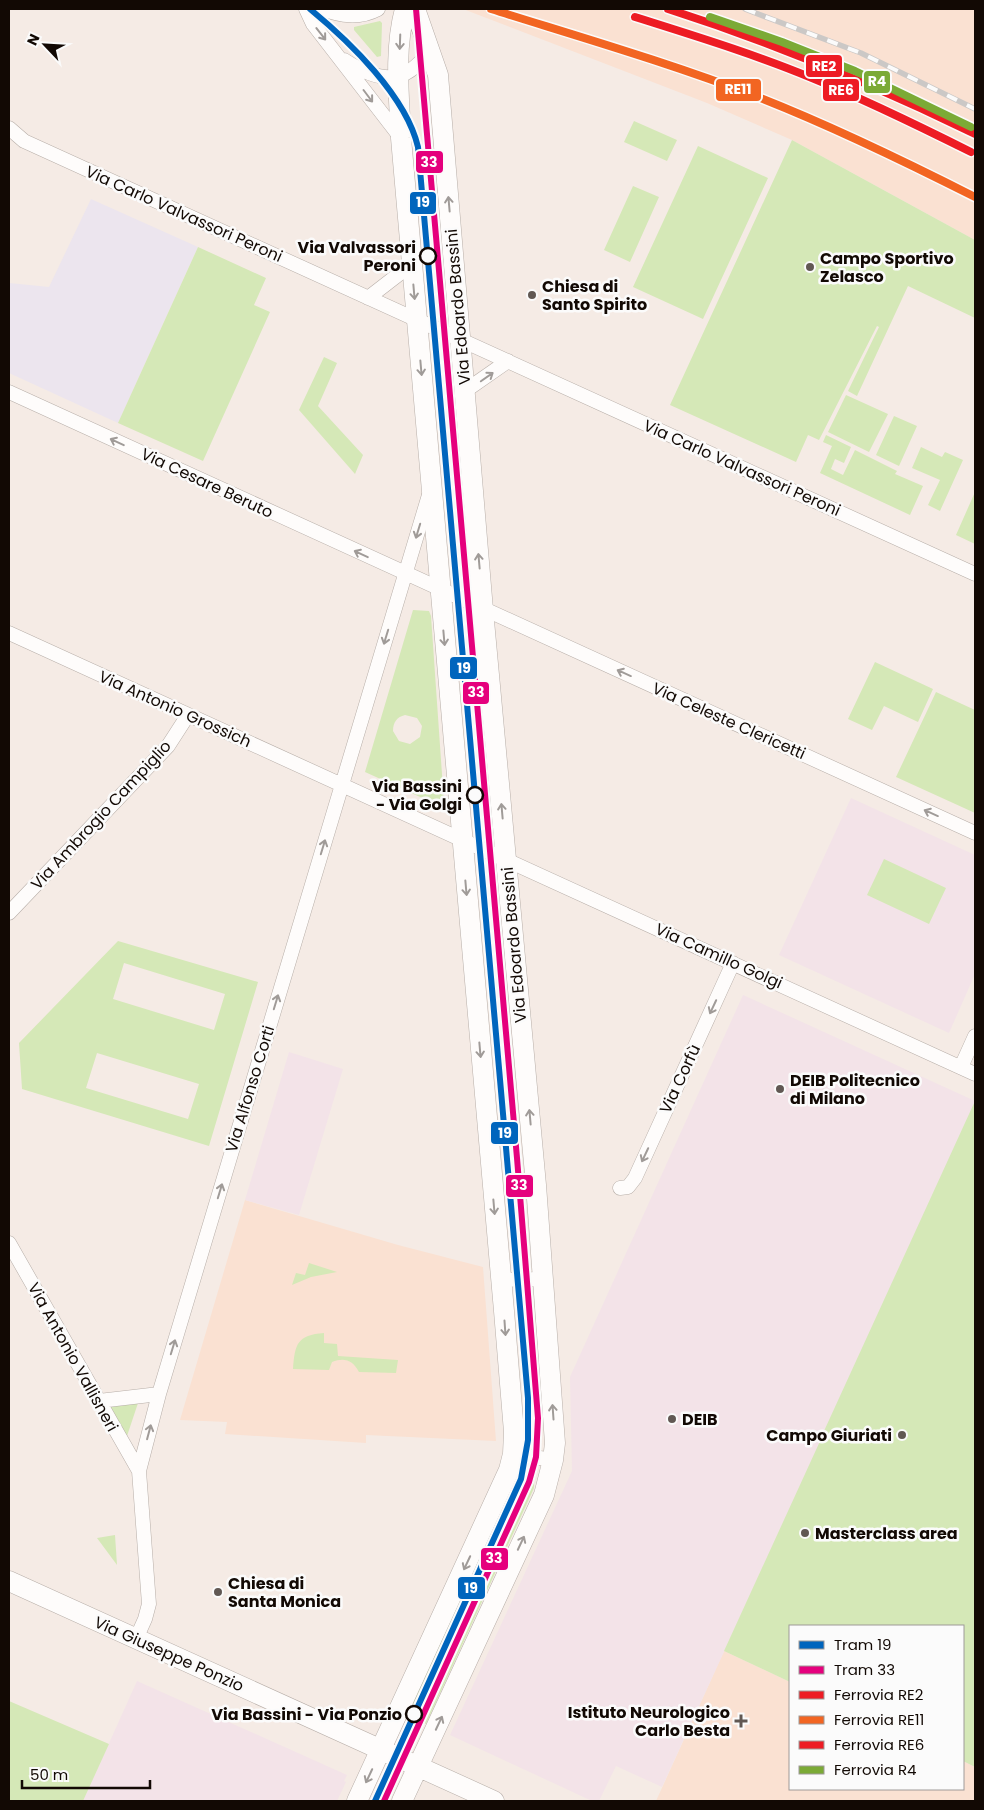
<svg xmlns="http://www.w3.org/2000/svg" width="984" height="1810" font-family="Poppins,sans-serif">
	<rect width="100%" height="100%" fill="#f5ebe5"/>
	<path fill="#ece5ee" d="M91,199L198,247L118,423L9,373V283L49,287Z"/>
	<path fill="#fae1d2" d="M463,9H975V240L792,140L707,103Z
		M245,1200L398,1245L483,1267L496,1441L366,1435V1443L225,1434L227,1422L180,1420Z
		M724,1651L790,1682V1789H963V1761L975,1767V1801H656Z"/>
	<path fill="#f3e3e8" d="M851,798L975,855V974L949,1033L779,955Z
		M743,995L975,1101V1767L963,1761V1626L767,1558L662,1787L616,1766L599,1801H592L450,1735L572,1471L570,1377Z
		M289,1052L343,1069L299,1215L245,1200Z
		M137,1681L347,1775L344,1781L346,1782L337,1801H83Z"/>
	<path fill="#d5e8b7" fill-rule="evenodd" d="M380,21L382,23L381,56L377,57L354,30V27Z
		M634,121L677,140L667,161L624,142Z
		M792,140L975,240V318L908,286L857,396L848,391L879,327L877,326L819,440L808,435L796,462L670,405Z
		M698,146L768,178L703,319L633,287Z
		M633,186L659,197L630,262L604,250Z
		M198,247L266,278L254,305L270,312L203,461L118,423Z
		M324,357L337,363L318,406L363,455L355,474L299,410Z
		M846,395L888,414L869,452L828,432Z
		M894,416L917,426L899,466L876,455Z
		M826,435L851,447L844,463L835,459L831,469L843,475L855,450L897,471L895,474L923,486L910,515L820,473L832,446L823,442Z
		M921,447L942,457L945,452L963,460L940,511L928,505L940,480L912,468Z
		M975,492V544L956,535Z
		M413,610L429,611L431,616L444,803L440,806L365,772ZM405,715L417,718L422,726L420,737L410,744L399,741L393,731C393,722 397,717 405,715Z
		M875,662L933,689L918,722L884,706L872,730L848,719Z
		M936,692L975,710V813L896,777Z
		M884,859L946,888L929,924L867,895Z
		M118,941L258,982L209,1146L22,1089L19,1043ZM124,963L225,994L214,1030L113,999ZM97,1053L199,1084L188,1119L86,1088Z
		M975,1101V1767L963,1761V1626H790V1682L724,1651L821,1439L825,1441L829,1434L824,1431Z
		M309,1263L337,1272L311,1277L292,1285L296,1273L305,1275Z
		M324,1333V1343L337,1344L338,1356L398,1360L396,1373L359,1372C353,1360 344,1357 332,1362L329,1370L293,1369C295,1344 297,1335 324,1333Z
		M138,1403L126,1439L108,1407Z
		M517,1475L531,1480L534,1484V1488L426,1724L404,1714Z
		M115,1535L117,1565L97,1538Z
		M9,1701L109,1744L83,1801H9Z"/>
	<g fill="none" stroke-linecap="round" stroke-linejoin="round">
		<defs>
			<path id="street" d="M306,9L313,24L401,138
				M322,9C341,16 359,19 378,9
				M344,60C361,71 387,84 406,73C416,68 423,59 430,52
				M9,128L24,141L975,574
				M368,298L412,264
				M465,391L508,361
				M9,392L975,833
				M9,633L975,1074
				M9,913L168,746L188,715
				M961,1067L975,1036
				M620,1188L628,1187L635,1178L733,963
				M9,1243L139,1471
				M501,1280L543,1279
				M99,1401L159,1394
				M513,1454L553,1460
				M136,1639L145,1619L149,1604L139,1471L159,1394L429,495"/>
			<path id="secondary" d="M9,1581L494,1801
				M357,1801L509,1470L513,1454L514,1432L504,1311L401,138C399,95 394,50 405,9
				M402,1801L544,1495L553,1460L555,1443L536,1185L483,610L438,75L415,9"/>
		</defs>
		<use href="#street" stroke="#b7aea8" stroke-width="15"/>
		<use href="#secondary" stroke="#b7aea8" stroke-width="21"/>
		<use href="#street" stroke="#fefcfb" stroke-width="14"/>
		<use href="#secondary" stroke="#fefcfb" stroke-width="20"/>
		<defs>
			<path id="rail" d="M745,9L861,53L975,109"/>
		</defs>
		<use href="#rail" stroke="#cbc8c6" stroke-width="5.5"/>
		<use href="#rail" stroke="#fbfbfb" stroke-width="4" stroke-dasharray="11" stroke-linecap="butt"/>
		<defs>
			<path id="rail-1" d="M668,9C774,43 875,85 975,134"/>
			<path id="rail-2" d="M491,9C580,37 670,63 758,97C832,126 904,161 975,197"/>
			<path id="rail-3" d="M635,17C695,36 754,54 812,78C866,100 919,126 971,152"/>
			<path id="rail-4" d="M710,17L782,42L855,71L971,127"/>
		</defs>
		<use href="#rail-1" stroke="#fbfbfb" stroke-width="11"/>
		<use href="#rail-2" stroke="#fbfbfb" stroke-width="11"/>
		<use href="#rail-3" stroke="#fbfbfb" stroke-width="11"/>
		<use href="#rail-4" stroke="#fbfbfb" stroke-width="11"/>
		<use href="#rail-1" stroke="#ed1c24" stroke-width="8"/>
		<use href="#rail-2" stroke="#f26522" stroke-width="8"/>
		<use href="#rail-3" stroke="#ed1c24" stroke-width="8"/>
		<use href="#rail-4" stroke="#7baa36" stroke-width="8"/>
		<defs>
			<path id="tram-1" d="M310,9C350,42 406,96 418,147L528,1398V1440L521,1479L375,1801"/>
			<path id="tram-2" d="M384,1801L529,1482L536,1457L538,1418L517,1158L416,9"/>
		</defs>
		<use href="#tram-1" stroke="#fbfbfb" stroke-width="10"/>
		<use href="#tram-2" stroke="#fbfbfb" stroke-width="10"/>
		<use href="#tram-1" stroke="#0065bd" stroke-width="6"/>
		<use href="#tram-2" stroke="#e5007d" stroke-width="6"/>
	</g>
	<defs><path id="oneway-shaft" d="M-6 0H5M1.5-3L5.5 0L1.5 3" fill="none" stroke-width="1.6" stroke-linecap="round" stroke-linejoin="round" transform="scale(1.25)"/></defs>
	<g stroke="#a09b98">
		<use href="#oneway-shaft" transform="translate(321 34) rotate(52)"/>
		<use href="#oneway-shaft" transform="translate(400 42) rotate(92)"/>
		<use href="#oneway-shaft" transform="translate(368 96) rotate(53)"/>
		<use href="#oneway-shaft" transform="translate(449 204) rotate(-95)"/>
		<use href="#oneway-shaft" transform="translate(414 292) rotate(85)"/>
		<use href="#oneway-shaft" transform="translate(421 368) rotate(85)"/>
		<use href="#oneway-shaft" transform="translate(487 377) rotate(-35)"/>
		<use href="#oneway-shaft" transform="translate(117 442) rotate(-155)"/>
		<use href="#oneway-shaft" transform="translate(418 531) rotate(107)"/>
		<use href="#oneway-shaft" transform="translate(361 554) rotate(-155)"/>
		<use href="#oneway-shaft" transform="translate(479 561) rotate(-95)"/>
		<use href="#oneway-shaft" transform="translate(386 637) rotate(107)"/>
		<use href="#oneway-shaft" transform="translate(444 638) rotate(85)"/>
		<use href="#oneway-shaft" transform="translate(624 673) rotate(-156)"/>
		<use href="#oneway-shaft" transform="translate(502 811) rotate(-95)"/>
		<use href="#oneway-shaft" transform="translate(931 813) rotate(-156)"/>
		<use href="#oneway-shaft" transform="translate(323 847) rotate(-73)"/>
		<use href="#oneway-shaft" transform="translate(466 888) rotate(85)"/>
		<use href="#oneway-shaft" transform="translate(276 1002) rotate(-73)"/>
		<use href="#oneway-shaft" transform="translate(713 1007) rotate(115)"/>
		<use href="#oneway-shaft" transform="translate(480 1050) rotate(85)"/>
		<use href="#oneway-shaft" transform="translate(530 1117) rotate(-95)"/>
		<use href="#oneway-shaft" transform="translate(645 1155) rotate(115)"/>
		<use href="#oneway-shaft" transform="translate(220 1191) rotate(-73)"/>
		<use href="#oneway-shaft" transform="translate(494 1207) rotate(85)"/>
		<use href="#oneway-shaft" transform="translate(505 1328) rotate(86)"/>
		<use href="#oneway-shaft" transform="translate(173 1347) rotate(-73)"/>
		<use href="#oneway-shaft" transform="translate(553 1412) rotate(-94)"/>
		<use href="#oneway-shaft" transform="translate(149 1432) rotate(-75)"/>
		<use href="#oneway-shaft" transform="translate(521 1543) rotate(-65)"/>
		<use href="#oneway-shaft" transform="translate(467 1563) rotate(115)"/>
		<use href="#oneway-shaft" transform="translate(439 1723) rotate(-65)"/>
		<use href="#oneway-shaft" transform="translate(369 1776) rotate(115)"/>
	</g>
	<g fill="#fbfbfb" stroke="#120904" stroke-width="2.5">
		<circle cx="428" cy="256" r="8"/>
		<circle cx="475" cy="795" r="8"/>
		<circle cx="414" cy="1714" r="8"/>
	</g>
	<g fill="#615853" stroke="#fbfbfb" stroke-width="2">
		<circle cx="810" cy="267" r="5"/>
		<circle cx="532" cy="295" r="5"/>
		<circle cx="780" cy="1089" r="5"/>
		<circle cx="672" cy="1419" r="5"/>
		<circle cx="902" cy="1435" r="5"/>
		<circle cx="805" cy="1533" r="5"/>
		<circle cx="218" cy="1592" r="5"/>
		<path d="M738.5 1713.5h5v5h5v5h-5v5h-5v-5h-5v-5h5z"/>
	</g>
	<g text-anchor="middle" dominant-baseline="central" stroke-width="5" stroke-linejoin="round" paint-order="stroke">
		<g font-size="16" fill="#120904" stroke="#fbfbfb">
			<text transform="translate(184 214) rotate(24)">Via Carlo Valvassori Peroni</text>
			<text transform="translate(458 307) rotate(-95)">Via Edoardo Bassini</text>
			<text transform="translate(742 468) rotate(24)">Via Carlo Valvassori Peroni</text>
			<text transform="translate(207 483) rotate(25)">Via Cesare Beruto</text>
			<text transform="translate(175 709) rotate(24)">Via Antonio Grossich</text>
			<text transform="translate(729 721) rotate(24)">Via Celeste Clericetti</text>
			<text transform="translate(101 815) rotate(-47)">Via Ambrogio Campiglio</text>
			<text transform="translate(514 945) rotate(-95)">Via Edoardo Bassini</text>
			<text transform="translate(719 956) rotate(24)">Via Camillo Golgi</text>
			<text transform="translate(680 1079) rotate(-65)">Via Corfù</text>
			<text transform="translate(250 1089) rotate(-73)">Via Alfonso Corti</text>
			<text transform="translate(73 1357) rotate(61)">Via Antonio Vallisneri</text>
			<text transform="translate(169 1654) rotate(24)">Via Giuseppe Ponzio</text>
		</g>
		<g font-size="16" font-weight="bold" fill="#120904" stroke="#fbfbfb" text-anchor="end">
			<text x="416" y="247">Via Valvassori<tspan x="416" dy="18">Peroni</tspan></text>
			<text x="462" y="786">Via Bassini<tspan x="462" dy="18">- Via Golgi</tspan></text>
			<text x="402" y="1714">Via Bassini - Via Ponzio</text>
		</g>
		<g font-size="16" font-weight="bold" fill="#120904" stroke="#fbfbfb" text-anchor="start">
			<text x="820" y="258">Campo Sportivo<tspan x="820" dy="18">Zelasco</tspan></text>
			<text x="542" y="286">Chiesa di<tspan x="542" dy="18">Santo Spirito</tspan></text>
			<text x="790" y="1080">DEIB Politecnico<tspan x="790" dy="18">di Milano</tspan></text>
			<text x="682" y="1419">DEIB</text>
			<text x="892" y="1435" text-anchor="end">Campo Giuriati</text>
			<text x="815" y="1533">Masterclass area</text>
			<text x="228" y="1583">Chiesa di<tspan x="228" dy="18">Santa Monica</tspan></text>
			<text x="730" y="1712" text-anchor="end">Istituto Neurologico<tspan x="730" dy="18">Carlo Besta</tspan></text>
		</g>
	</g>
	<g stroke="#fbfbfb" stroke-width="2">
		<rect x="805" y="54" width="38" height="24" rx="5" fill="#ed1c24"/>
		<rect x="863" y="70" width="28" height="24" rx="5" fill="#7baa36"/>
		<rect x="715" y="78" width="47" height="24" rx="5" fill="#f26522"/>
		<rect x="822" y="78" width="38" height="24" rx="5" fill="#ed1c24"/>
		<rect x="415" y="150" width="29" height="24" rx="5" fill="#e5007d"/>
		<rect x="409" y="191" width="28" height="24" rx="5" fill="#0065bd"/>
		<rect x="449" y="656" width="29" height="24" rx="5" fill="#0065bd"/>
		<rect x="462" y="681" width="28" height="24" rx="5" fill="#e5007d"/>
		<rect x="490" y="1121" width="29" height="24" rx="5" fill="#0065bd"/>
		<rect x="505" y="1174" width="29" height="24" rx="5" fill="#e5007d"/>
		<rect x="480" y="1547" width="29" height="24" rx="5" fill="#e5007d"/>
		<rect x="457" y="1576" width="29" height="24" rx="5" fill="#0065bd"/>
	</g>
	<g font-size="14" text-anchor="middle" font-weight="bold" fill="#fff">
		<text x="824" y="71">RE2</text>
		<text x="877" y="86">R4</text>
		<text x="738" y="94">RE11</text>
		<text x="841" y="95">RE6</text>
		<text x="429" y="167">33</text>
		<text x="423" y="207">19</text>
		<text x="464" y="673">19</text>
		<text x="476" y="697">33</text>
		<text x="505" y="1138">19</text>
		<text x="519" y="1190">33</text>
		<text x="494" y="1563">33</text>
		<text x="471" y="1593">19</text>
	</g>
	<rect width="984" height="1810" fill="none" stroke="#120904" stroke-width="20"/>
	<rect x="789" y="1625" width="175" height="165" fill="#fbfbfb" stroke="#9e9a98"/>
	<rect x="799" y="1641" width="25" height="8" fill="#0065bd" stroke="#9e9a98"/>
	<text x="834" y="1650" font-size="15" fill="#120904">Tram 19</text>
	<rect x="799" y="1666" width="25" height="8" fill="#e5007d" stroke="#9e9a98"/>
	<text x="834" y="1675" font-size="15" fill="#120904">Tram 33</text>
	<rect x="799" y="1691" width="25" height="8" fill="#ed1c24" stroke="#9e9a98"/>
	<text x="834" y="1700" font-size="15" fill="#120904">Ferrovia RE2</text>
	<rect x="799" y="1716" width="25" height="8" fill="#f26522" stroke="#9e9a98"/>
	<text x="834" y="1725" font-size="15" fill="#120904">Ferrovia RE11</text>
	<rect x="799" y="1741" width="25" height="8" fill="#ed1c24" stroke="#9e9a98"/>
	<text x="834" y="1750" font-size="15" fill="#120904">Ferrovia RE6</text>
	<rect x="799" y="1766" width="25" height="8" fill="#7baa36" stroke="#9e9a98"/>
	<text x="834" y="1775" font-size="15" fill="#120904">Ferrovia R4</text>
	<g transform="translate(45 45) rotate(295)" stroke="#fbfbfb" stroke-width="4" paint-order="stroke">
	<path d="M0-4L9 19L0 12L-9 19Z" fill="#120904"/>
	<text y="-8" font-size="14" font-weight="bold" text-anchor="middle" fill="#120904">N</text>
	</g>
	<path d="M22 1780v8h128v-8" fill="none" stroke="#120904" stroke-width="2.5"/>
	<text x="30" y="1780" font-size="15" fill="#120904" stroke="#fbfbfb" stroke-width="4" paint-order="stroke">50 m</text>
</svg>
